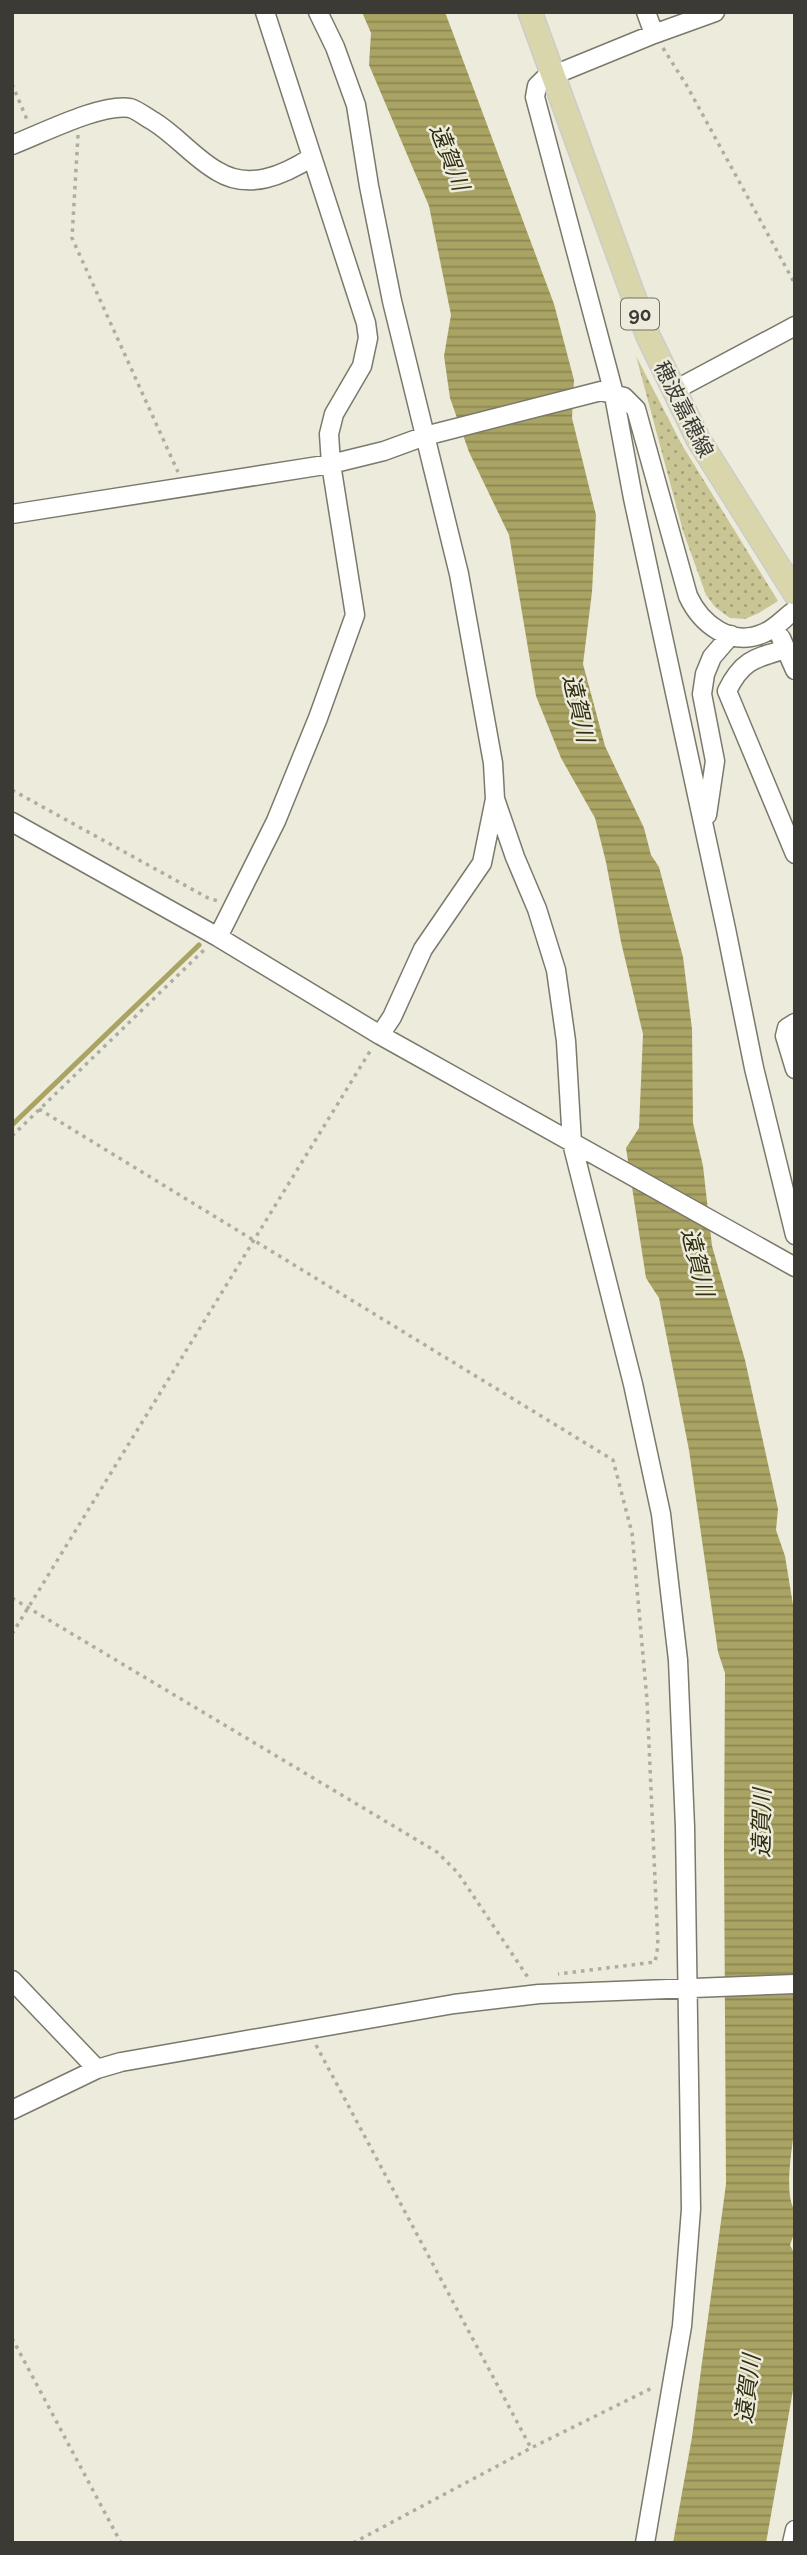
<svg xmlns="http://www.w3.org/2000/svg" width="807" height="2555" font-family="Raleway,'Noto Sans JP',sans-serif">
	<defs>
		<pattern id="park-dots" width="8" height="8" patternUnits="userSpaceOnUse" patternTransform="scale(1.75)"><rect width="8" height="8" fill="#c9c595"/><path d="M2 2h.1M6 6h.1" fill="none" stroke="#a4a17a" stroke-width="1.8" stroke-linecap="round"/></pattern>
		<pattern id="water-rules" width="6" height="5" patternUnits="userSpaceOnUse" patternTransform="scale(1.75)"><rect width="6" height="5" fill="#aaa464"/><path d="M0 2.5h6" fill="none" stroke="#8c8753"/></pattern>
	</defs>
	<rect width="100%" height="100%" fill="#ecebdc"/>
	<path fill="url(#park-dots)" d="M636,356L682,445L778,601L759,613L745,619L730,618L715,607L706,595L683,531Z"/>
	<path fill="url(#water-rules)" d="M362,12H445L554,304L574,380L572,418L596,515L592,592L583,664L605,746L644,828L651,855L659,867L683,957L692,1029L693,1123L703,1166L712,1246L745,1360L778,1509L776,1530L785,1556L794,1611L795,1660V2123C793,2143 783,2196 795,2210V2231L790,2245L795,2255V2379L766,2543H673L692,2437L726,2184L724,1850L725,1673L718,1652L689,1450L659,1298L646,1278L626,1148L639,1128L643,1034L621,942L606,862L595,818L561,758L536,696L509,535L469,452L450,398L444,356L451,315L429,206L369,65L371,33Z"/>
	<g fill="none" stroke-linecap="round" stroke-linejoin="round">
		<path stroke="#aaa464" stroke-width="5" d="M12,1125L199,945"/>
		<defs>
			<path id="minor" d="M318,12L335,47L356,105L369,186L392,301L459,574L493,763L495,799L515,857L537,909L556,970L566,1041L572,1143L633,1384L661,1514L678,1660L685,1827L691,2209L682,2326L645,2543
				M646,12L654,34
				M715,12L654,34L544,79L537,86L535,97L613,390L633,498L726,929L754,1068L795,1235
				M12,145C41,134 101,103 130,108C137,110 146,117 153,121C176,135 194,158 217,171C249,191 284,175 312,157
				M673,391L795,326
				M12,514L331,464L384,451L425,436L601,391L624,397L636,409L688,596C701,624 731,648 764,633C775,629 785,617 795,610
				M781,638L795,670
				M786,649C755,658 742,660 727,691L795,854
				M707,815L715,761L702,694L705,674L712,657L731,635
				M12,822L218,937L380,1035L795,1267
				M218,937L276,821L318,718L355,615L331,464L329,434L334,414L362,366L368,338L366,323L265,12
				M795,1023L787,1028L785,1036L795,1069
				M380,1035L392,1017L423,949L482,863L495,799
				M12,1980L97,2069
				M12,2110L97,2069L121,2062L454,2004L539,1994L795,1984
				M792,2543L795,2530"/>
			<path id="major" d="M530,12L648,336L698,439L795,593"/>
		</defs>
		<use href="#minor" stroke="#7a796b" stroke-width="21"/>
		<use href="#major" stroke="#ccccca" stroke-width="26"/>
		<path stroke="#aeada2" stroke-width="3.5" stroke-dasharray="3.5 5" stroke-linecap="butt" d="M663,48L687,86L795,284
			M12,84L28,122
			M78,135L72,238L178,472
			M12,790L208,898L218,901
			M39,1109L613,1460L632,1533L647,1700L658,1946L655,1962L558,1974
			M12,1136L206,948
			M12,1598L437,1852L458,1873L529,1979
			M12,1634L372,1048
			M316,2045L531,2448
			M12,2338L121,2543
			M353,2543L531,2448L652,2388"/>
		<use href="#minor" stroke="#fff" stroke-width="18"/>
		<use href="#major" stroke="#dad6ac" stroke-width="23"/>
	</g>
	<g text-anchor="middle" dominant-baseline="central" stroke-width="5" stroke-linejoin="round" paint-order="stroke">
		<rect fill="#ecebdc" stroke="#706f66" stroke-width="2" x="621" y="298.5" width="38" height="31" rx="5"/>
		<g font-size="19" font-weight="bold" fill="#3b3a34">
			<text x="640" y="314">90</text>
		</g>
		<g font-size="21" fill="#3b3a34" stroke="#ecebdc">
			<text transform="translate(684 409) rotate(63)">穂波嘉穂線</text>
		</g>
		<g font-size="23" font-style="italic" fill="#312e11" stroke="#ecebdc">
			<text transform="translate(450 157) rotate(69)">遠賀川</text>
			<text transform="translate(579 708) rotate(77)">遠賀川</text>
			<text transform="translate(698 1262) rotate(76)">遠賀川</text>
			<text transform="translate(761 1823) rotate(-89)">遠賀川</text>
			<text transform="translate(747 2389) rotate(-83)">遠賀川</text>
		</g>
	</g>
	<rect width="807" height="2555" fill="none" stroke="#3b3a34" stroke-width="28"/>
</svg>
